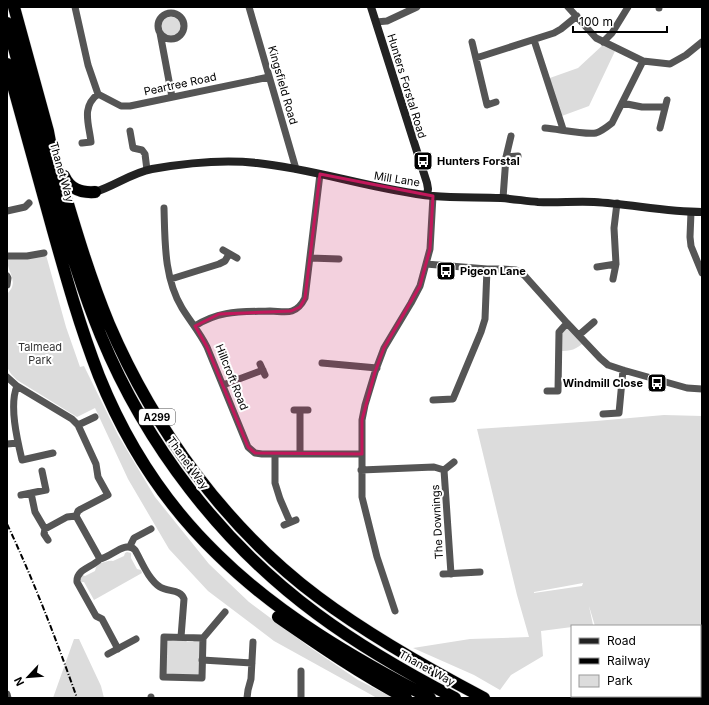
<svg xmlns="http://www.w3.org/2000/svg" width="709" height="705" font-family="Inter,sans-serif">
	<rect width="100%" height="100%" fill="#fff"/>
	<path fill="#dcdcdc" fill-rule="evenodd" d="M158 26a13 13 0 1 1 26 0a13 13 0 1 1-26 0Z
		M605,43L616,49L589,106L559,117L547,79L578,68Z
		M46,255L66,327L80,367L84,366L118,435L155,497L209,564L249,602L308,646L358,680L394,698H377L274,641L208,591L169,549L128,479L95,408L77,417L17,380L11,374L7,367V294C20,282 7,272 7,259Z
		M567,323L585,341C577,350 570,351 559,351V332Z
		M664,415L702,416V698H658L657,696H700V626H595L589,606L593,625L572,626V627L541,631L543,656L511,675L500,690L474,675L413,648L470,639L529,637L517,595L477,429L596,421ZM583,583L582,586L534,593V592Z
		M127,552L131,553V558L137,569L141,570L142,573L94,600L84,582H81L80,579L82,575L85,576L95,571L96,567L100,563C105,563 108,560 113,561L124,556L125,553Z
		M164,637H169L172,641H177L180,637L184,638L187,642H193L196,638H203L201,678L163,677Z
		M74,639H79L101,686L104,698H53Z"/>
	<g fill="none" stroke-linecap="round" stroke-linejoin="round">
		<defs>
			<path id="highway" d="M14,7L48,131L51,147C69,206 85,266 109,324C154,429 226,528 318,597C370,636 427,668 484,698
				M7,23C23,80 38,137 54,195C68,242 82,290 101,336C146,445 222,544 317,614C360,646 407,673 455,698
				M7,64C22,119 37,173 52,227C66,277 80,327 99,376C126,443 166,505 218,555C279,615 355,659 430,698
				M64,176C70,189 80,193 95,192
				M278,617C320,646 361,674 406,698"/>
		</defs>
		<use href="#highway" stroke="#dbdbdb" stroke-width="13"/>
		<path stroke="#555" stroke-width="7" d="M75,7L88,65L98,94L121,106H130L269,77
			M249,7L296,169
			M568,7L596,38L643,61L670,64L686,55L702,42
			M659,8V7
			M158 26a13 13 0 1 1 26 0a13 13 0 1 1-26 0Z
			M376,22L387,21L417,7
			M160,33L172,97
			M534,40L563,129
			M472,42L487,105L496,102
			M603,42L612,33L628,7
			M476,58L554,33L561,29L577,16
			M622,103L642,107H665
			M545,128C558,129 585,135 596,133C602,131 607,127 612,123L643,61
			M660,128L667,100
			M130,131L133,148L142,150L145,154L147,170
			M82,143L91,142C89,124 81,107 98,94
			M506,157L518,156
			M503,198L506,157L511,136
			M164,208C165,242 164,278 182,308C190,321 200,333 207,347L248,447L255,453L262,454H362
			M7,211L25,207L29,203
			M691,212L690,237L691,246L702,273
			M223,250L237,258
			M7,256H27L44,253
			M310,258L339,259
			M426,264L487,269H502L516,270L524,275L567,323L600,358L608,365L623,370L687,388L702,389
			M597,267L616,264
			M7,276L8,278L7,285
			M171,279L219,264L225,261L229,254
			M613,279L616,264L614,228L617,203
			M195,326C220,310 241,312 270,311C277,311 286,313 292,311C298,309 302,304 305,298L320,174
			M579,335L594,322
			M322,363L377,368
			M260,364L265,375
			M7,377L17,386L72,419L78,425L96,464L98,477L108,495L81,509L78,511L76,516L100,559C111,557 126,540 135,550C142,562 148,579 160,587C168,592 181,589 184,599L181,637
			M223,385L263,370
			M17,386C9,405 17,439 22,460L53,453
			M547,391H558L559,332L567,323
			M433,400L453,399L481,332L485,319L487,269
			M294,410H308
			M603,414L619,413L623,370
			M78,425L95,417
			M7,444L18,443
			M300,454V410
			M275,455V483L280,499L290,522
			M361,470L434,467L444,470L451,574
			M444,470L454,462
			M31,493L35,512L45,529L44,534L48,540
			M21,495L46,490L42,471
			M284,525L296,520
			M45,529L67,517L76,516
			M130,546L134,538L151,529
			M100,559C93,567 76,569 77,582L96,616L102,619L118,649
			M443,574L480,572
			M395,611L377,557L362,497V420L365,405L375,372L384,348L411,303L420,286L430,249L433,196
			M164,637L203,638L202,678L163,677Z
			M203,638L225,612
			M108,654L136,639
			M202,660L252,663
			M7,694L8,698
			M151,697V698
			M247,698L248,690L251,679L253,642
			M301,698V671"/>
		<path stroke="#222" stroke-width="8" d="M371,7L427,183L428,189L427,195
			M95,192C115,186 131,173 152,169C186,163 222,159 257,163C316,169 374,190 433,196C456,198 479,197 501,198C514,199 526,201 538,202C557,203 576,201 594,202C630,204 666,212 702,212"/>
		<use href="#highway" stroke="#000" stroke-width="12"/>
		<path stroke="#000" stroke-width="2" stroke-dasharray="6 2 1 2" stroke-linecap="butt" d="M7,524C34,581 56,639 77,698"/>
	</g>
	<path fill="#c2185b" fill-opacity="0.2" stroke="#c2185b" stroke-width="3" stroke-linejoin="round" d="M320,174L433,196L430,249L420,286L384,348L375,372L362,420V454L255,453L248,447L207,347L195,326L219,314L291,311L300,307L305,298Z"/>
	<defs>
		<symbol id="bus-square" viewBox="-11 -11 22 22"><rect x="-9" y="-9" width="18" height="18" rx="4" fill="#000" stroke="#fff"/><path d="M-5-6H5V4H4V6H2V4H-2V6H-4V4H-5ZM-3.5-4V0h7V-4ZM-3.5 1.2v1.5H-2V1.2ZM2 1.2v1.5H3.5V1.2Z" fill="#fff"/></symbol>
	</defs>
	<g fill-rule="evenodd">
		<use href="#bus-square" x="412" y="150" width="22" height="22"/>
		<use href="#bus-square" x="435" y="260" width="22" height="22"/>
		<use href="#bus-square" x="646" y="372" width="22" height="22"/>
	</g>
	<g text-anchor="middle" dominant-baseline="central" stroke-width="4" stroke-linejoin="round" paint-order="stroke">
		<rect fill="#fff" stroke="#4c4c4c" stroke-width="1" x="139" y="409" width="36" height="16" rx="3"/>
		<g font-size="10" font-weight="bold" fill="#000">
			<text x="157" y="417">A299</text>
		</g>
		<g font-size="11" fill="#000" stroke="#fff">
			<text transform="translate(180 84) rotate(-12)">Peartree Road</text>
			<text transform="translate(283 85) rotate(74)">Kingsfield Road</text>
			<text transform="translate(407 86) rotate(73)">Hunters Forstal Road</text>
			<text transform="translate(62 172) rotate(74)">Thanet Way</text>
			<text transform="translate(397 179) rotate(9)">Mill Lane</text>
			<text transform="translate(232 377) rotate(68)">Hillcroft Road</text>
			<text transform="translate(188 463) rotate(54)">Thanet Way</text>
			<text transform="translate(437 522) rotate(-93)">The Downings</text>
			<text transform="translate(427 668) rotate(29)">Thanet Way</text>
		</g>
		<g font-size="11" font-weight="bold" fill="#000" stroke="#fff" text-anchor="start">
			<text x="437" y="161">Hunters Forstal</text>
			<text x="460" y="271">Pigeon Lane</text>
			<text x="643" y="383" text-anchor="end">Windmill Close</text>
		</g>
		<g font-size="11" fill="#333" stroke="#fff">
			<text x="40" y="347">Talmead<tspan x="40" dy="13">Park</tspan></text>
		</g>
	</g>
	<rect width="709" height="705" fill="none" stroke="#000000" stroke-width="16"/>
	<rect x="571" y="625" width="130" height="72" fill="#ffffff" stroke="#999999"/>
	<rect x="579" y="638" width="20" height="6" fill="#222222" stroke="#999999"/>
	<text x="607" y="645" font-size="12" fill="#000000">Road</text>
	<rect x="579" y="658" width="20" height="6" fill="#000000" stroke="#999999"/>
	<text x="607" y="665" font-size="12" fill="#000000">Railway</text>
	<rect x="579" y="675" width="20" height="12" fill="#dcdcdc" stroke="#999999"/>
	<text x="607" y="685" font-size="12" fill="#000000">Park</text>
	<g transform="translate(28 677) rotate(244)" stroke="#ffffff" stroke-width="3" paint-order="stroke">
	<path d="M0-3L7 15L0 10L-7 15Z" fill="#000000"/>
	<text y="-6" font-size="11" font-weight="bold" text-anchor="middle" fill="#000000">N</text>
	</g>
	<path d="M573 26v6h94v-6" fill="none" stroke="#000000" stroke-width="2"/>
	<text x="579" y="26" font-size="12" fill="#000000" stroke="#ffffff" stroke-width="3" paint-order="stroke">100 m</text>
</svg>
